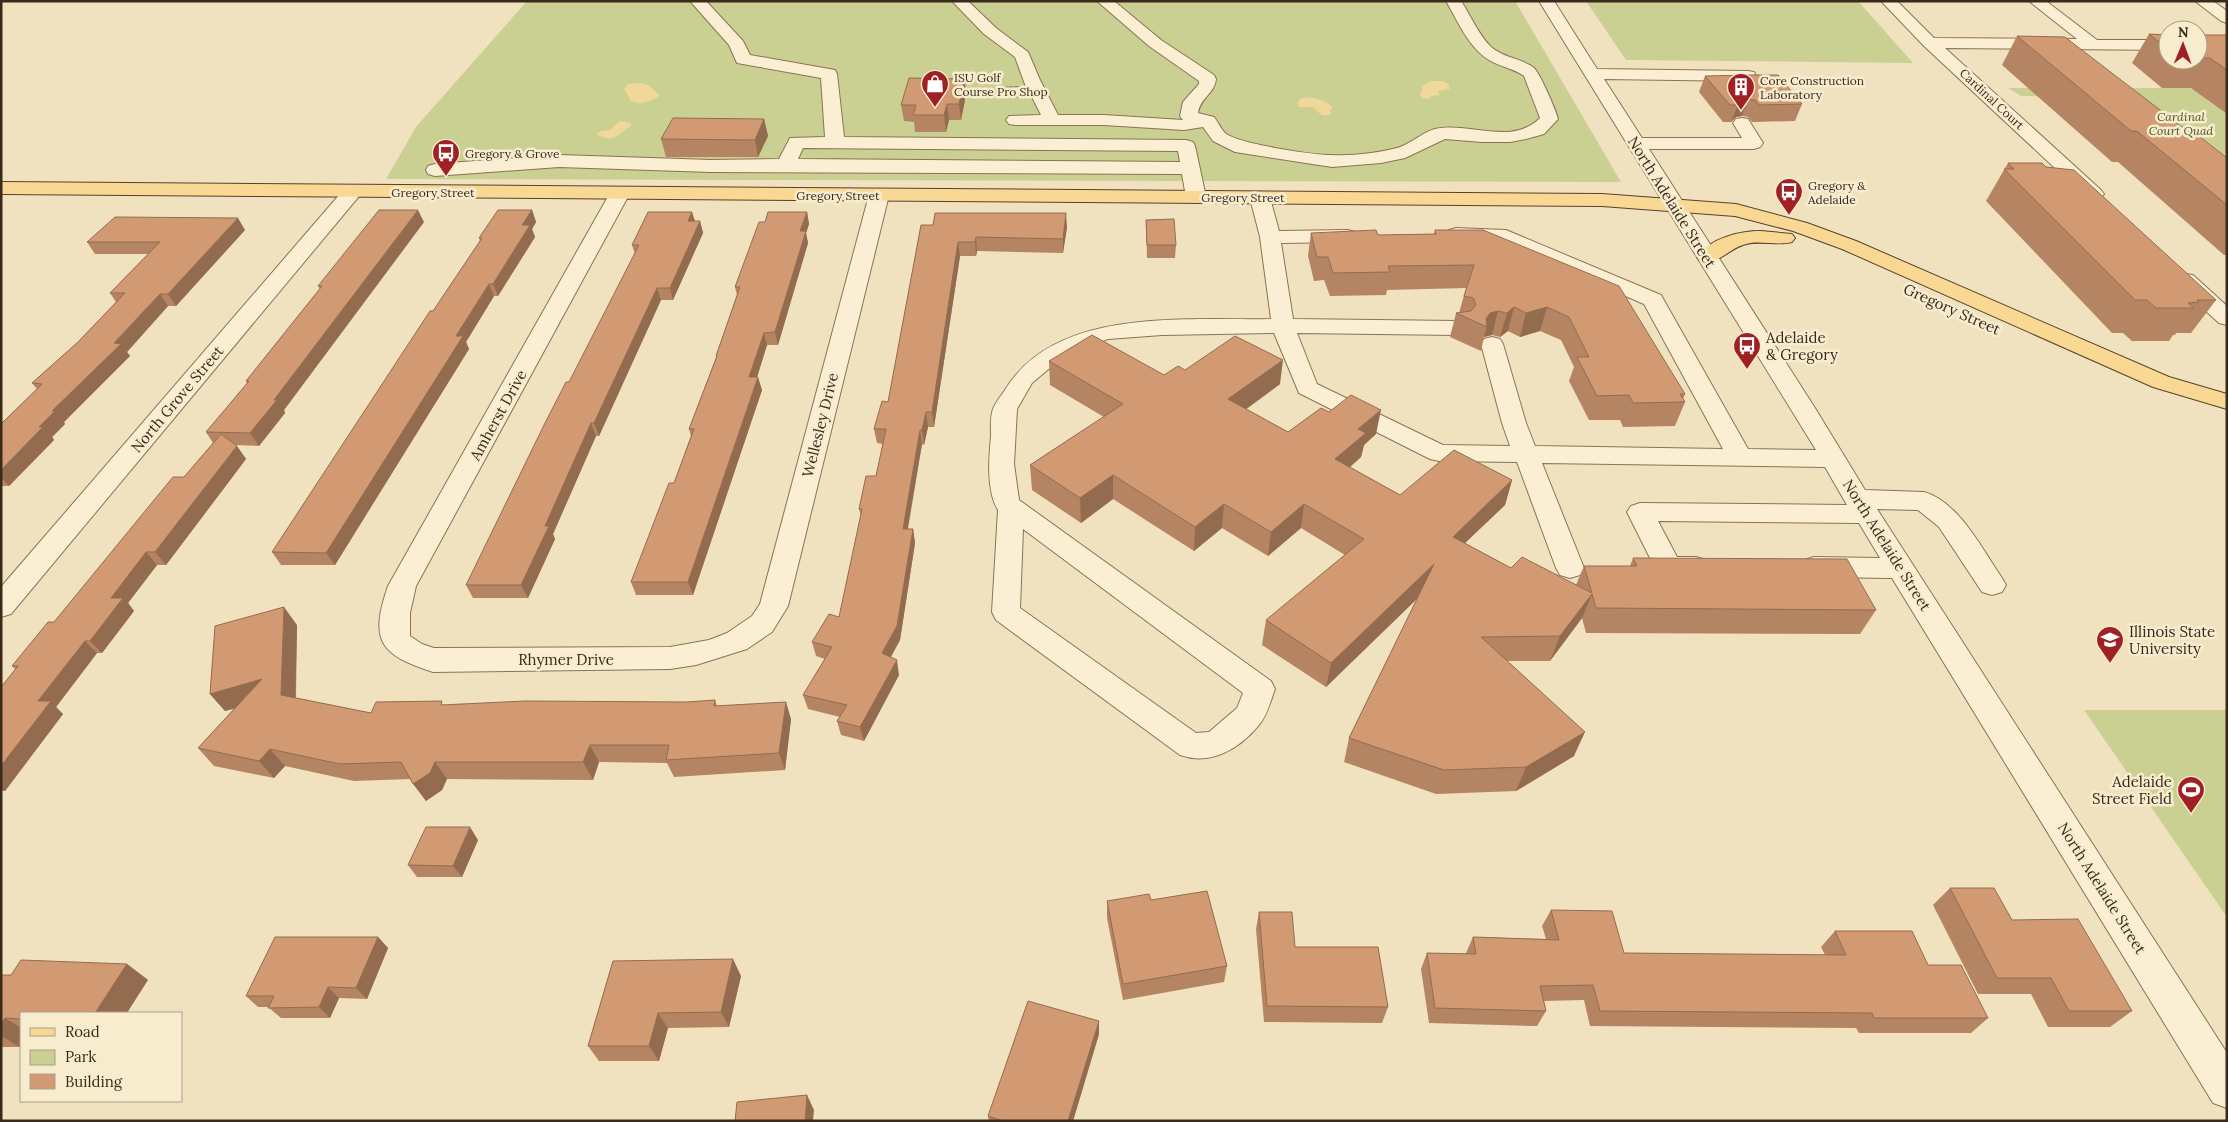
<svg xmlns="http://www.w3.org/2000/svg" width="2228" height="1122" font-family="Lora,serif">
	<rect width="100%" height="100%" fill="#f1e2bf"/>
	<path fill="#c9d092" d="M527,1H1515L1621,182L386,179L416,127Z
		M1586,1H1858L1913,63L1626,60Z
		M2008,88H2227L2207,100L2227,114V206L2091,97L2021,96Z
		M2084,710H2227V917Z"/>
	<path fill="#efd89a" d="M1430,81H1443L1449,85L1450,89L1438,91L1440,95L1431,96L1429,99L1422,98L1420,95L1422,90V86Z
		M641,83L648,85L660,95C652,102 641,105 631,101L624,89L628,84Z
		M1301,98C1312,96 1324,100 1333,107L1330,111L1332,113C1323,119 1319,113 1313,107H1299L1297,103Z
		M620,121L631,123V126C616,135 615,144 596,134L601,131L610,130Z"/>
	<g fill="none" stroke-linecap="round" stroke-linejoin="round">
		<defs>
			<path id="minor" d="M690,1H706L743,41L750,55L835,70L837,74L844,137L1186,140L1193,142L1195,146L1206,197L1203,201L1196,203L1189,201L1186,197L1182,174L711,172L559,167L435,176L428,174L426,170L428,166L435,164L559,155L711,160L779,159L790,138L825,137L821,78L737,63L729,45ZM803,148L1178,151L1180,162L798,159Z
				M952,1H968L996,28L1028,52L1040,80L1058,115H1104L1183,120L1180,116L1183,102L1199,84V81L1149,46L1097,1H1114L1161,40L1214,75L1216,79C1215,93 1200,98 1198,113L1214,117C1218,122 1221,129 1225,133C1238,144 1313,155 1332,155C1353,156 1377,153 1397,148C1412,144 1425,129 1441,128C1474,124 1513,145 1540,118L1524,76C1513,68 1500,67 1489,60C1468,47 1458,21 1446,1H1461C1471,16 1478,34 1491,47C1504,58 1520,58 1533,67C1539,71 1556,110 1558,119L1544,134L1526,139L1510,142H1482L1445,139L1405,158L1381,163L1332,167L1235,152L1213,141L1203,127L1184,130L1104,125H1015L1009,124L1006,120L1009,116L1041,115L1032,97L998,96L995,92L998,88L1026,87L1015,57L984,34Z
				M1539,1H1554L1597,69L1748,71L1754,72L1756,76L1754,80L1748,81L1604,79L1642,138H1742L1733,123L1736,119L1742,118L1748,119L1763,143L1760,147L1754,149H1649L1815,408L1865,490L1924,492C1959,502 1982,549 2002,578L2006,585L2002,592L1992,595L1982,592L1939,527L1918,510L1877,509L2227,1053V1108L2213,1103L1892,578L1814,577L1804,574L1800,567L1804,560L1814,557L1880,558L1859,523L1658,521L1677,557H1696L1706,560L1710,567L1706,574C1691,579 1673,579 1658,574L1627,512L1631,506L1640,503L1847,505L1825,467L1542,463L1584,568L1580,575L1570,578L1560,575L1556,568L1517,462L1439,461L1430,459L1299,393L1274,333L1162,335L1108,339L1064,356L1032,383L1017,409L1014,464L1019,500L1271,681L1275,689C1271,700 1267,716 1259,725C1239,749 1211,766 1180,755L996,620L992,612L998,510C986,491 989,457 991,436C991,428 990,417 993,409C995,403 1001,396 1005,390C1056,306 1186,321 1271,319L1260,237L1250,198L1253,194L1260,192L1267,194L1270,198L1279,231L1348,230L1355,232L1358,236L1355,240L1348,242L1281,243L1293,319L1457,321L1465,323L1468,328L1465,333L1457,335L1297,333L1317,384L1443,445L1510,446L1502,423L1481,344L1484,339L1492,337L1500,339L1503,344L1526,423L1535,446L1723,449L1644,304L1496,240L1449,238L1446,234L1449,230L1456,228L1506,230L1661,295L1748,449L1816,450ZM1023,529L1243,693L1237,708L1209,732L1196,733L1020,608Z
				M1881,1H1897L1934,38L2077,39L2029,1H2046L2097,40H2168V50L1945,48L2101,190L2104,194L2101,198L2094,200L2087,198L1924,46Z
				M2195,1H2213L2227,11V23L2221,21Z
				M353,185L360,187L363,191L360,195L11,614L1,617V587L346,187Z
				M620,187L627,189L630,193L416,586L410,613V636L422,644L434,648L670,647L709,640L727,633L752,616L760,604L869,195L872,191L879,189L886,191L889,195L788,606L772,632L747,649L696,665L670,669L433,672C380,655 369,641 388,586L610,193L613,189Z
				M2185,274L2193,275L2227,306V325L2219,323L2177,285L2174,280L2177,275Z"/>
			<path id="major" d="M1,182L1602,194L1736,204L1807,223L1856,241L2169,377L2227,394V409L2153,387L1842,249L1793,231L1735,216L1602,206L1,194Z
				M1761,231L1792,234L1795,238L1792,242C1777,246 1761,240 1746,244C1729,248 1718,266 1700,261L1697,257C1710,238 1740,231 1761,231Z"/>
		</defs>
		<use href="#minor" stroke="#8b7256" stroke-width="2"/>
		<use href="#major" stroke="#58402b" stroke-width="2"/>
		<use href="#minor" fill="#fbefd3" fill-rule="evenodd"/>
		<use href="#major" fill="#f8d893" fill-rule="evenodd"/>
	</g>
	<path fill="#b58462" d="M2149,34L2168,35V60H2198V35H2227V114L2191,88H2162L2132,63Z
		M2017,36L2190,133L2227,158V255H2224L2118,162H2112L2002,65Z
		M1705,76L1802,104L1795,121L1752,122L1748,117L1742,116L1736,117L1731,122H1723L1699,92Z
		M966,95L961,120H949L946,132H915L914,122L904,121L901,105Z
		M764,119L768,136L758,157H666L661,139Z
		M2008,163L2046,167L2216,300L2191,333H2176L2175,335H2173L2169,341H2132L2123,333H2112L1986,201Z
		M532,210L536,222L532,229L535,237L498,296H494L466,342L469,349L335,565H281L272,552L480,241L479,238Z
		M807,212L809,224L806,233L808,243L778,345H767L757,377L762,390L693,595H636L631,582L674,483L691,436L689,429L716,358V356L737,295L735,287L765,222Z
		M1146,220L1176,245L1175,258H1147Z
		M695,221H700L703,233L673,300H661L599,436H596L553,534L555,539L528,598H473L466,585L635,254L632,245Z
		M424,222L284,410L285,413L259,446L236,445L246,459L166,565H157L128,603L134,611L102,653H97L56,707L63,714L5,791H1V687L16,670L12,666L54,622L184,477L213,443L206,432L247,384L246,381L320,289L318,286Z
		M921,225L1067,227L1063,253L977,251L976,256H960L934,427H928L924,445L922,444L908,529H913L915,543L900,640L891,657L899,675L864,741L841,735L837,721L840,717L808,709L803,695L825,659L816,656L812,642L839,617L861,516L859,509L876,476L883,444L877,443L874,429L888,402Z
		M245,230L176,306H168L127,352L130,356L64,422L65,424L52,437L54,440L9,486H1V424L37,389L32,383L78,342L116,302L110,293L148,254H95L87,242Z
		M1435,230H1483L1685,394L1683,399L1685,402L1675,426L1623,427L1620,420H1589L1569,381L1574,367L1561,340L1540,331L1520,337L1508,331L1500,337L1492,335L1484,337L1481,351L1450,337L1456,313H1459L1466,288L1387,290L1386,295L1330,296L1324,280L1314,281L1308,256L1311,233L1378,235L1434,234Z
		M1049,361L1164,375L1185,370L1280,384L1246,409L1288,432L1376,434L1364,445L1361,457L1350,467L1400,495L1512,480L1505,505L1465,543L1511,568L1576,585L1584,566H1630L1633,558L1876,610L1860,634L1586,633L1582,618L1550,661H1507L1574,756L1516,791L1436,794L1344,762L1349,738L1418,598L1326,687L1262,645L1266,620L1345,555L1301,528L1268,556L1222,528L1194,551L1113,499L1081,523L1032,490L1030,465L1104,417L1050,385Z
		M297,625L296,698L371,713L445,705L687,702L715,700L717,706L791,719L785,770L674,777L667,763L599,762L593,780L447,779L442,790L426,801L411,779L354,781L285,766L274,778L214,766L198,748L234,709L225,711L210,694Z
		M478,840L462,877H417L408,865Z
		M1950,888L2012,920L2132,1011L2110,1027H2048L2031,994H1978L1933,905Z
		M1151,900L1227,966L1224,982L1123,1000L1107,918V901Z
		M1551,910L1624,953L1825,955L1821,947L1835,931L1928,965L1988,1018L1971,1033H1859L1856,1028L1590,1026L1584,1000L1544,1001L1546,1011L1537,1026L1429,1023L1421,969L1427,953L1466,954V953L1473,937L1546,939L1542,926Z
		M1259,912L1295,947L1388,1007L1382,1023L1264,1022L1256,929Z
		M378,937L388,948L367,999L339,998L330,1018H281L268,1007H258L246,996Z
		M613,961L741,976L729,1027L668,1028L659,1061H599L588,1046Z
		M127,964L148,980L21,1013V1046L20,1047H1V975H11Z
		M1099,1034L1073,1121H989L988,1116Z"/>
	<path fill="#936c50" d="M965,79L966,95L961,120L959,104Z
		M1748,99L1742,116L1736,117L1731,122L1738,105L1742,100Z
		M947,104L949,120L946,132L944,115Z
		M764,119L768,136L758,157L755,140Z
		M418,210L424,222L284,410L285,413L259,446L250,433L274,400Z
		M532,210L536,222L532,229L535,237L498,296L493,284L522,225Z
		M692,212L696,224L688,221Z
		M807,212L809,224L806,233L808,243L778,345L775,332L800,231Z
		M1066,213L1067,227L1063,253V239Z
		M238,218L245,230L176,306L168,294Z
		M700,221L703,233L673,300L670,288Z
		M976,237L977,251L976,256L975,242Z
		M958,242L960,256L934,427L932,412Z
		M489,284L494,296L466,342L469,349L335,565L326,553L456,336Z
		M657,288L661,300L599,436L594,423Z
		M160,294L168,306L127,352L130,356L64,422L65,424L52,437L54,440L9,486L1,477V470L52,411Z
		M1514,307L1508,331L1500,337L1507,313Z
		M1547,307L1540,331L1520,337L1526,313Z
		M1498,311L1492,335L1484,337L1487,327L1486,319L1490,313Z
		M764,333L767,345L753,390L749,377Z
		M1283,360L1280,384L1226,424L1228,399Z
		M758,377L762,390L693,595L688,582Z
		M1381,410L1376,434L1364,445L1361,457L1331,484L1335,459L1358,429Z
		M926,412L928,427L924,445L922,430Z
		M591,423L596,436L553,534L555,539L528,598L521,585L545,526Z
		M920,430L922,444L905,543L903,529Z
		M237,446L246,459L166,565L155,552Z
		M1113,475V499L1081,523L1080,498Z
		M1512,480L1505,505L1446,561L1453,537Z
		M1224,504L1222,528L1194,551L1195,527Z
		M1304,504L1301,528L1268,556L1271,532Z
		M913,529L915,543L900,640L885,667L882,653Z
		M146,552L157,565L128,603L134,611L102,653L90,641L111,598Z
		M1434,564L1428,588L1326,687L1331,663Z
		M1592,594L1582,618L1550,661L1560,636Z
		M284,607L297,625L295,712L281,695Z
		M85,641L97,653L56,707L63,714L5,791L1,788V766L38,701Z
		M897,660L899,675L864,741L860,727Z
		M262,679L276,696L225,711L210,694Z
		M786,702L791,719L785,770L779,753Z
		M1585,732L1574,756L1516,791L1526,767Z
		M590,745L599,762L593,780L583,762Z
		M270,749L285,766L274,778L259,761Z
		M435,762L447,779L442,790L426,801L413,784Z
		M470,827L478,840L462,877L453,866Z
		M378,937L388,948L367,999L356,988Z
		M733,959L741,976L729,1027L721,1012Z
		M127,964L148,980L127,1013H95Z
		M328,987L339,998L330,1018L319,1007Z
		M658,1013L668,1028L659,1061L649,1046Z
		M5,1018L21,1028V1046L20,1047L1,1036V1024Z
		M1099,1021V1034L1073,1121H1068Z
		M807,1095L814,1110L813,1121H805Z"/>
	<path fill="#d29a72" stroke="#936c50" d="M2149,34L2168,35V49Z
		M2198,35H2227V70L2210,58H2198Z
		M2017,36L2065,37L2190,133H2195L2227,158V205L2137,131H2131Z
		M1749,75H1778L1802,104L1759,105L1755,100L1748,99L1742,100L1738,105H1730L1705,76Z
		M909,78L965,79L959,104H947L944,115H913L916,105H901Z
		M673,118L764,119L755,140L661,139Z
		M2008,163H2042L2046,167L2074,170L2216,300H2197L2199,302L2188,303L2194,308H2156L2147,300H2135L2004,169H2014Z
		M379,210H418L274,400H277L250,433L206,432L249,381H246L322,286H318Z
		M498,210H532L522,225H530L493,284H489L456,336H463L326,553L272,552L430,311H433L482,238H479Z
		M648,212H692L688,221H700L670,288H657L594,423H591L545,526H549L521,585H466L545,423L566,382H569L639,245H632Z
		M768,212H807L800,231H806L775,332L764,333L749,377H758L688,582H631L669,483H674L694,429H689L717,356H716L740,287H735L759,222H765Z
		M935,213H1066L1063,239L976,237L975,242H958L932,412H926L922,430H920L903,529H913L897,626L882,653L897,660L860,727L837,721L847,705L803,695L832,647L812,642L829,614L839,617L862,509H859L866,476H876L886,429H874L882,401L888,402L921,225H933Z
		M115,217L238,218L168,294H160L114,343L121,344L52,411H55L39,427H43L1,470V424L42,384L32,383L78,342L125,293H110L160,242H87Z
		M1174,219L1176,245H1147L1146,220Z
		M1376,230L1378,235L1436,234L1435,230H1483L1619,286L1685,394H1680L1685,402L1633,403L1629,395L1597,396L1577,357H1589L1569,317L1547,307L1526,313L1514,307L1507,313L1498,311L1490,313L1486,319L1487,327L1456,313L1471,311L1476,305L1473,298L1464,296L1474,265L1388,266L1390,272L1333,273L1328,257H1317L1311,233Z
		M1092,335L1164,375L1178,366L1185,370L1235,336L1283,360L1228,399L1288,432L1321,408L1329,412L1351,395L1381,410L1358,429L1366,433L1335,459L1400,495L1454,450L1512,480L1453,537L1511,568L1522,557L1592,593L1584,566H1637L1633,558L1847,559L1876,610L1596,608L1592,594L1560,636L1481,637L1585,732L1526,767L1444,770L1349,738L1434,564L1331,663L1266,620L1364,539L1304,504L1271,532L1224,504L1195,527L1113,475L1080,498L1030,465L1123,404L1049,361Z
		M221,434L237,446L155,552H146L111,598H123L90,641H85L38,701H51L1,766V687L18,666H12L48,622H54L173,477H184Z
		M284,607L281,695L371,713L376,702L442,701L441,705L525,701L687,702L715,700L714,706L786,702L779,753L666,760L669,745H590L583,762H435L430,773L413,784L401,762L340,764L270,749L259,761L198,748L262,679L210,694L215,626Z
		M426,827H470L453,866L408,865Z
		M1950,888H1994L2012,920L2078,919L2132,1011H2069L2051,978H1997Z
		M1207,891L1227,966L1123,984L1107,901L1149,894L1151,900Z
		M1551,910L1612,911L1624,953L1846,955L1835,931H1912L1928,965H1961L1988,1018H1874L1872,1013L1600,1011L1593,985L1540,986L1546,1011L1435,1008L1427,953L1476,954L1473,937L1559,940Z
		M1259,912H1292L1295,947H1378L1388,1007L1267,1006Z
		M275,937H378L356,988L328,987L319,1007L268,1008L274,996H246Z
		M733,959L721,1012L658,1013L649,1046H588L613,961Z
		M21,960L127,964L95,1013H21V1019L5,1018L1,1024V975H11Z
		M1028,1001L1099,1021L1068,1121H1003L988,1116Z
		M807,1095L805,1121H735L737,1102Z"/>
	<defs>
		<symbol id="shop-pin" viewBox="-11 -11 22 30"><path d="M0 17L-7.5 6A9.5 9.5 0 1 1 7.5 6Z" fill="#9f2123" stroke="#f8eccf"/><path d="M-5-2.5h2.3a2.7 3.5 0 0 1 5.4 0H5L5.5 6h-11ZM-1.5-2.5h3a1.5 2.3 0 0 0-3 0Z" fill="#fff"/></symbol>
		<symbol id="building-pin" viewBox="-11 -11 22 30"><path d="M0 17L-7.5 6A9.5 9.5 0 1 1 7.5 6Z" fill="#9f2123" stroke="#f8eccf"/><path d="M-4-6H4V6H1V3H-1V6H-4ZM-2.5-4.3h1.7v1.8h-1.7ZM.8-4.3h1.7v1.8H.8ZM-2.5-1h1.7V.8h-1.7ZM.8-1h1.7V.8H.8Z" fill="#fff"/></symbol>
		<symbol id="bus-pin" viewBox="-11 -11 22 30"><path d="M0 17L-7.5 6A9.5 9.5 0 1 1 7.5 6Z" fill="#9f2123" stroke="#f8eccf"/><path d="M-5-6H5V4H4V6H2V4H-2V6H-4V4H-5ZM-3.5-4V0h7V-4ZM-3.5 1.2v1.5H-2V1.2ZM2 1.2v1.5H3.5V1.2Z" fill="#fff"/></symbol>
		<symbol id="university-pin" viewBox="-11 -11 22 30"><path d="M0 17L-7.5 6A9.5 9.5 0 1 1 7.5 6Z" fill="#9f2123" stroke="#f8eccf"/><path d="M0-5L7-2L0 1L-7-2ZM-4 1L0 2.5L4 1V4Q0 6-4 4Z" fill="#fff"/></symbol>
		<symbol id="stadium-pin" viewBox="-11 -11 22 30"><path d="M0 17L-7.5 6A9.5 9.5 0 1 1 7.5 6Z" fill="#9f2123" stroke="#f8eccf"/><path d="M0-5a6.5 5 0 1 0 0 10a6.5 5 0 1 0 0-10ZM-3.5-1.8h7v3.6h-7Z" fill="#fff"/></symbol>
	</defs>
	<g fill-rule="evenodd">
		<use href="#shop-pin" x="919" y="68" width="32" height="43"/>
		<use href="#building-pin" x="1725" y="71" width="32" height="43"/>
		<use href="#bus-pin" x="430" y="137" width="32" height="43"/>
		<use href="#bus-pin" x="1773" y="176" width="32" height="43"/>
		<use href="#bus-pin" x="1731" y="330" width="32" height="43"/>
		<use href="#university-pin" x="2094" y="624" width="32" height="43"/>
		<use href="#stadium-pin" x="2175" y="774" width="32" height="43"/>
	</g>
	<g text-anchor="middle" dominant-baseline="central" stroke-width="5" stroke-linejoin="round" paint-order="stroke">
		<g font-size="12" fill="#3a2a1c" stroke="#f8eccf" text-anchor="start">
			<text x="954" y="77">ISU Golf<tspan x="954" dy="14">Course Pro Shop</tspan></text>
			<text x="1760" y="80">Core Construction<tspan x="1760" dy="14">Laboratory</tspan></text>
			<text x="465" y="153">Gregory &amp; Grove</text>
			<text x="1808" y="185">Gregory &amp;<tspan x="1808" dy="14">Adelaide</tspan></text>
		</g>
		<g font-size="12" fill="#3a2a1c" stroke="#f8eccf">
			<text transform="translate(1992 99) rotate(43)">Cardinal Court</text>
			<text x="433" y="192">Gregory Street</text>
			<text x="838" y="195">Gregory Street</text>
			<text x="1243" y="197">Gregory Street</text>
		</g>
		<g font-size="12" font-style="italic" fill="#4a5821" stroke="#f8eccf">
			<text x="2181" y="116">Cardinal<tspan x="2181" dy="14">Court Quad</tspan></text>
		</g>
		<g font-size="15" fill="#3a2a1c" stroke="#f8eccf">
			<text transform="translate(1672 202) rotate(58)">North Adelaide Street</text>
			<text transform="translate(1952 309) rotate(24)">Gregory Street</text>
			<text transform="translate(177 399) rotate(-50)">North Grove Street</text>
			<text transform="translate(498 415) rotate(-61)">Amherst Drive</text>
			<text transform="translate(820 425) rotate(-76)">Wellesley Drive</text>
			<text transform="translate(1887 545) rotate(58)">North Adelaide Street</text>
			<text x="566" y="659">Rhymer Drive</text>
			<text transform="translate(2102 888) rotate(58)">North Adelaide Street</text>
		</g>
		<g font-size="15" fill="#3a2a1c" stroke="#f8eccf" text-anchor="start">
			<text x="1766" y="337">Adelaide<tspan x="1766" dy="17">&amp; Gregory</tspan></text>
			<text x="2129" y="631">Illinois State<tspan x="2129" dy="17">University</tspan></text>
			<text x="2172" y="781" text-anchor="end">Adelaide<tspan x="2172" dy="17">Street Field</tspan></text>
		</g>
	</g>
	<rect width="2228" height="1122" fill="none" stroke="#3a2a1c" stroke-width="5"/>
	<rect x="20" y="1012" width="162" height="90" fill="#f8eccf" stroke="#ac9e87"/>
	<rect x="30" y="1028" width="25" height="8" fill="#f8d893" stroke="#ac9e87"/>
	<text x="65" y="1037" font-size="15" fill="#3a2a1c">Road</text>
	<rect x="30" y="1050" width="25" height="15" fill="#c9d092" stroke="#ac9e87"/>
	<text x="65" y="1062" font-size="15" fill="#3a2a1c">Park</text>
	<rect x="30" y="1074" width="25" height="15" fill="#d29a72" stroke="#ac9e87"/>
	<text x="65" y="1087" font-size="15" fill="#3a2a1c">Building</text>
	<g transform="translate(2183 45) rotate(1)"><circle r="24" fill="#f8eccf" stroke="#ac9e87"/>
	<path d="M0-4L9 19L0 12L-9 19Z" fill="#9f2123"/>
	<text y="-8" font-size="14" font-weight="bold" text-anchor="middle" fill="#3a2a1c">N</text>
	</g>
</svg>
